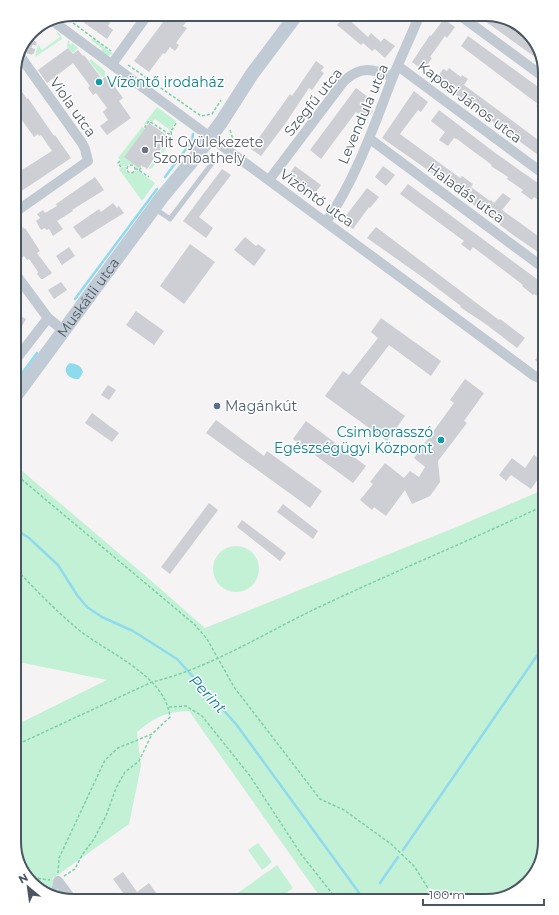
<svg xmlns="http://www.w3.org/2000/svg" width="559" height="915" font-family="Montserrat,sans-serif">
	<rect width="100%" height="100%" fill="#f5f3f3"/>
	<path fill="#c3f1d5" d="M56,31L60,34L62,39L35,57L38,44L42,50L60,37Z
		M93,38L113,54L107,56L101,51L102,48L91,40Z
		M68,40L70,42L69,43L71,45L72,43L78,48L73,53L67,47Z
		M91,59L105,71V76L102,77L89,61Z
		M157,107L176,121L170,130L155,119L152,122L149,120L145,125L144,124Z
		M142,127L145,129L124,157L139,168H136L134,165L130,164L127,166H121L119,163L121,161L118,158Z
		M165,145L167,147L152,168L149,169V168Z
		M123,167H126V171L129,173L132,174L136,170L138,171L155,183L142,201L119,169Z
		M14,464L155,584L205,628L459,526L545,489V843L537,872L512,895L486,901H323L189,711C164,712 156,717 137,732L141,766L129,824L52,879L67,900L49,894L42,885L38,889L20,868L14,842V726L107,680L14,661Z
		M213 569a23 23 0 1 1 46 0a23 23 0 1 1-46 0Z
		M258,843L272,862L262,870L248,850Z
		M277,865L293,888L275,901H239L235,895Z"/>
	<path fill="#90daee" d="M70,363C76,364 81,365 83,372L79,379C69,380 60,370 70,363Z"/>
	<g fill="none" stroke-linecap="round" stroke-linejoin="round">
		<path stroke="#90daee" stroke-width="2.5" d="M165,177L192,141L193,134
			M75,299L157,189
			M20,376L37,353
			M14,528L29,538L58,565L77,595L87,607L102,617L133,631L177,659L236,724L365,901
			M403,850L545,644
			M380,883L398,857"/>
	</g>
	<path fill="#cdcfd5" d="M72,14H101L111,21L108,26L113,30L107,39Z
		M169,14H192L183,26L187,28L176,43L179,45L175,51L170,47L165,54L163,53L149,72L134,61Z
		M475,14H490L512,22L510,24L533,40L539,47L542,62Z
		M345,16L368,37L371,33L381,42L384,38L395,46L385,58L375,49L372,51L363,43L361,45L337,25Z
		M444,19L455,27L447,38L445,36L430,57L432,58L423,70L412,62L430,35L431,36Z
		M468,36L545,92V127L537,122L544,112L536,106L538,104L461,46Z
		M68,48L73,54L78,50L83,56L84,55L102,79L107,76L123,98L119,101L131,118L107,135L100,126L108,120L103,112L107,108L96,93L93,95L88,88L90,86L73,63L47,83L38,70Z
		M316,61L324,67L321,71L324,73L312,90L309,88L285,124L261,156L251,149L290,94L292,96Z
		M449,68L461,77L462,75L468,79L464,85L545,145V160L436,80L443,69L447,71Z
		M14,80L27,99L28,98L54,136L55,135L71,158L14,196V175L52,151L41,135L39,136L38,134L34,137L14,109Z
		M356,88L368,97L363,103L373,111L366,119L356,112L321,159L310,150Z
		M414,91L428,102L421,112L418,110L400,134L460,178L462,176L473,184L471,187L490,201L491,200L494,203L503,193L511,199L502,210L545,241V248L541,254L513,235L432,173L382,138Z
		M439,110L494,152L545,188V205L534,197L532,200L521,192L523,190L507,179L508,177L491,166L492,165L477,154L457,139L454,138L448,146L439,140L445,132L431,121Z
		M149,123L169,137L147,169L142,165L139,168L124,157Z
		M295,166L321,185L313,196L287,177Z
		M383,166L395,175L386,186L375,177Z
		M222,169L231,175L199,217L213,228L206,238L183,221Z
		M95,177L104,190L72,210L73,211L57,221L63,229L53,236L49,229L46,230L45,228L41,230L36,221L40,218L37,214L43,210L45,213L57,206L56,204Z
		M408,184L545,285V301L534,294L533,295L522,286L523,285L473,247L470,251L461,244L464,241L400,194Z
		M367,188L379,197L370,208L369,207L353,229L342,221Z
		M113,203L117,208L119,206L124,213L82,239L73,227L99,209L101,212Z
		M23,227L24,229L25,228L40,251L37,253L52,273L43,279H41L37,274L38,272L29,259L27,260L24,256L16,262L14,258V255L20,251L14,243V234Z
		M376,227L499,320L500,319L525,338L517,348L487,325L460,307L461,306L425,279L367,238Z
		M245,237L256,246L258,244L266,250L254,266L234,250Z
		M190,244L215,262L184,304L160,286Z
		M69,247L75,256L62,265L56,256Z
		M61,282L67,290L54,299L48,290Z
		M136,311L164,331L154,345L126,325Z
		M14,312L26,319L21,328L14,324Z
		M381,318L441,361L431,376L389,345L360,383L405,416L387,441L325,396L343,371L349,375L378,338L371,332Z
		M545,347V368L535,360Z
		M465,379L484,393L464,421L467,423L438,461L440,482L430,496L412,504L405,490L386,516L374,507L372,510L360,500L373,484L370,482L385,463L404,478L410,471L419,477L425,467L414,458L454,403L450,400Z
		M108,385L116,390L109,400L101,395Z
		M92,413L119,433L112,442L85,423Z
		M216,420L264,456L267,451L322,491L310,508L206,433Z
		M306,421L366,466L353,483L293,439Z
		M545,446V469L531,489L511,475L506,481L499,475L512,458L525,468L534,455L537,457Z
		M209,503L218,510L170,574L161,567Z
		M283,504L318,531L313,539L277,512Z
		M242,520L286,553L280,561L237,527Z
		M123,872L137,892L149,883L162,901H129L113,879Z"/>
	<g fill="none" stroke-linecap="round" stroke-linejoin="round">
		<path stroke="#caccce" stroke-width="7" stroke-dasharray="7 3.5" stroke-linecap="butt" d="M27,42L33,44L31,51L25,49Z"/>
		<path stroke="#7ad0a6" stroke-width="1.5" stroke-dasharray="3 2" stroke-linecap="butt" d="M65,17L111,51
			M128,65L201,116L212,114L221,100
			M146,127H145L149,121L169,134L171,131
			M230,130L234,143
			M165,143L168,145L172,139L171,131L177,122
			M120,161L118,163L121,167
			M127 169a4 4 0 1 1 8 0a4 4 0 1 1-8 0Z
			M135,169H137L149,177
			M139,170L143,166
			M14,413L18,408
			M14,473L194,624L207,639L234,687L320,799L344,810L391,844L414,866L436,901
			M14,567C33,587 52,607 73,625C103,652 165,673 170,717L152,734L118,748L105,760L59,858L58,873
			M169,707L186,706L202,716L250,776L301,854L338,901
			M14,746L152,682C208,669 263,634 315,609C391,573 469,541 545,505
			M64,876L75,869L82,855L94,839L106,816L116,788L125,772L139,761L152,734
			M28,877L50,880"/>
		<path stroke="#c1cad2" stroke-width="5" d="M154,208L170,219L213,162
			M53,895L55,885L58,881"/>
		<path stroke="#c1cad2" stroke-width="10" d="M458,14L545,78
			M54,22L533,375L539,378H545
			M112,64L148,14
			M398,66L545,175
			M370,139L545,269
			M269,180L344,81C361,65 373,69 393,77
			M14,213L88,161L85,149L82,143L20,56
			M326,222C356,179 373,128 392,79C401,57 411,36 420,14
			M14,272L48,318L64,331
			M14,362L48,318
			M58,881L73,901"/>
		<path stroke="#c1cbd6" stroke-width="14" id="s1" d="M14,398L162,197L197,155L222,121L252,74L297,14"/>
	</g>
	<g fill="#0f9aa8" stroke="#fff" stroke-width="1.5">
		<circle cx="99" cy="82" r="4"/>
		<circle cx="441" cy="440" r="4"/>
	</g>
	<circle fill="#6b7280" stroke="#fff" stroke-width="1.5" cx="145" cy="150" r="4"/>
	<circle fill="#5c6f8a" stroke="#fff" stroke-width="1.5" cx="217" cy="406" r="4"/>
	<g text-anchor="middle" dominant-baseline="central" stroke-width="3" stroke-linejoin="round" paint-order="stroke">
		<g font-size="14" fill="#0d838f" stroke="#fff" text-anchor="start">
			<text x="107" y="82">Vízöntő irodaház</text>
			<text x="433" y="432" text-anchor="end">Csimborasszó<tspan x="433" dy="16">Egészségügyi Központ</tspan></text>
		</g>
		<g font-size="14" fill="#4a5661" stroke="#fff">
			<text transform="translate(313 102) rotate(-51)">Szegfű utca</text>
			<text transform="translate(470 102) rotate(37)">Kaposi János utca</text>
			<text transform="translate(73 107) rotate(55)">Viola utca</text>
			<text transform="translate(363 114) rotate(-67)">Levendula utca</text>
			<text transform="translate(466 193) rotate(36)">Haladás utca</text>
			<text transform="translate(317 198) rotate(36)">Vízöntő utca</text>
			<text stroke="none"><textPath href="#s1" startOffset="125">Muskátli utca</textPath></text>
		</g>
		<g font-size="14" fill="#5b616d" stroke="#fff" text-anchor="start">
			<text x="153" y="142">Hit Gyülekezete<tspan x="153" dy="16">Szombathely</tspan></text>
		</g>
		<g font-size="14" fill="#4e5e75" stroke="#fff" text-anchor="start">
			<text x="225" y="406">Magánkút</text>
		</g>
		<g font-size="15" font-style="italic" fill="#0c7c9b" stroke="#fff">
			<text transform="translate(208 694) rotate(47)">Perint</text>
		</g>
	</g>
	<path d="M0 0H559V915H0ZM73 21H486A52 52 0 0 1 538 73V842A52 52 0 0 1 486 894H73A52 52 0 0 1 21 842V73A52 52 0 0 1 73 21Z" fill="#fff" fill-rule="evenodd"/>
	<path fill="none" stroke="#4a5661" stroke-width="2" d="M73 21H486A52 52 0 0 1 538 73V842A52 52 0 0 1 486 894H73A52 52 0 0 1 21 842V73A52 52 0 0 1 73 21Z"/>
	<g transform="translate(28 887) rotate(331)" stroke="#ffffff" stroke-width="3" paint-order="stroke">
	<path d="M0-3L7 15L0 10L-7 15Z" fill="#4a5661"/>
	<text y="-6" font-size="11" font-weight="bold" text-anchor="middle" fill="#4a5661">N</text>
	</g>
	<path d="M423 899v6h121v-6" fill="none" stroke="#4a5661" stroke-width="2"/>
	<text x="429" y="899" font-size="12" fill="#4a5661" stroke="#ffffff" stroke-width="3" paint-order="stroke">100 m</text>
</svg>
